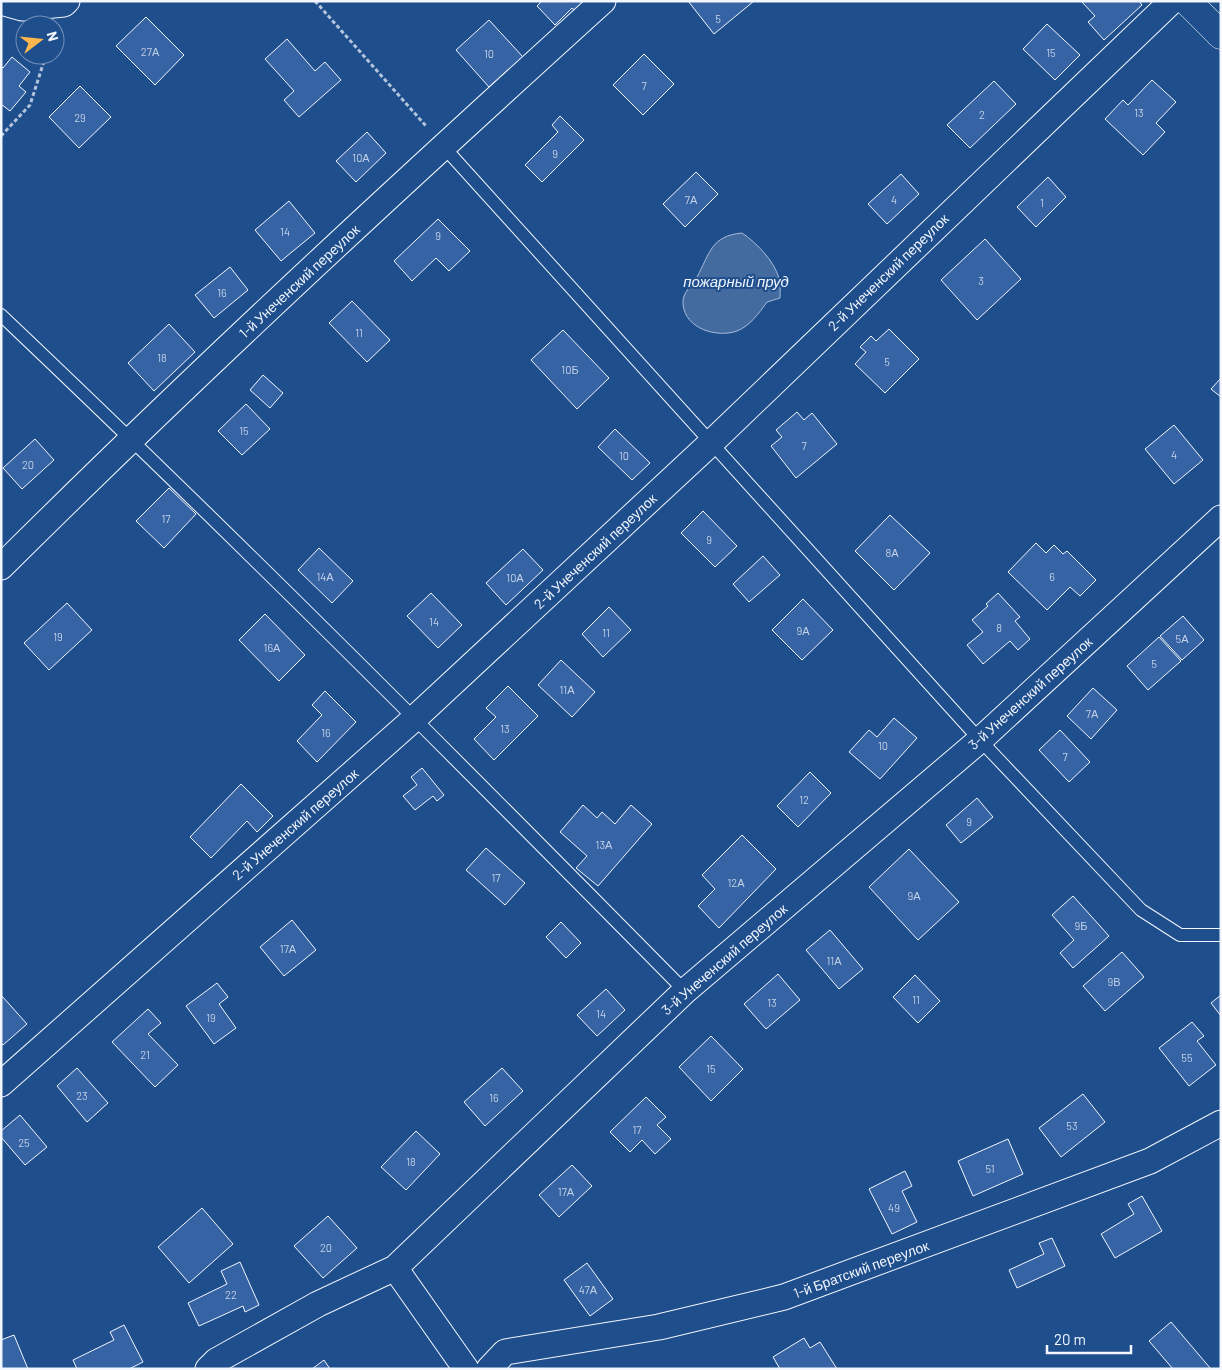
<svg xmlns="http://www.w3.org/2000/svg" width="1222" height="1370" font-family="Barlow,sans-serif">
	<rect width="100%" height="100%" fill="#1f4e8c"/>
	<path fill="#446ba0" stroke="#a8bbd7" d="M742,233C757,243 774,261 779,278C781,284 780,292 780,298L767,302C759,313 750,326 737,331C717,338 685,329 683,304C682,292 692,286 697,277C710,253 711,236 742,233Z"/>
	<path fill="#3563a3" stroke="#f2f6ff" d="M542,1H590L577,14L572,8L555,25L537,6Z
		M688,1H754L714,34Z
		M1081,1H1139L1142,5L1104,40L1088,22L1095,16Z
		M146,17L184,55L155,85L116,46Z
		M489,20L523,57L489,87L456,50Z
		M1047,24L1080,55L1055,80L1023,49Z
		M287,39L315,71L325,62L341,80L299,117L284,100L294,91L265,59Z
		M644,54L674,84L643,115L613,85Z
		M12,57L30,72L19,86L26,92L10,111L1,104V66L3,68Z
		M1152,80L1176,102L1156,123L1165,132L1143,155L1105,119L1123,100L1128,105Z
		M994,81L1016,104L970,148L947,125Z
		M80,86L111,117L79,148L49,117Z
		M560,116L584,140L542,182L525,165L558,132L552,125Z
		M367,132L386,153L356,182L336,161Z
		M696,172L718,194L685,227L663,204Z
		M901,174L919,194L887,224L868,204Z
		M1048,177L1066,197L1036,227L1017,207Z
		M289,201L315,233L281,261L255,230Z
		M438,219L470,251L449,271L436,258L412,281L394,261Z
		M985,239L1021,279L977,320L941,280Z
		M230,267L248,290L214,318L195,295Z
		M352,301L390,340L367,362L329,323Z
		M169,324L195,352L154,391L128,363Z
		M889,329L919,359L885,393L855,364L866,352L860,347L871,336L876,341Z
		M563,330L609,378L577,409L531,360Z
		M263,375L283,393L270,408L250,390Z
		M1221,378V397L1211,389Z
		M246,404L270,429L242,455L218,431Z
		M797,412L804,420L812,413L837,444L796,478L771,446L782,437L776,430Z
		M1174,425L1203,460L1174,484L1145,449Z
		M615,429L650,463L632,480L598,447Z
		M35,439L54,460L22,489L3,468Z
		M169,488L196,514L164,548L136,521Z
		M703,511L737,546L715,567L681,533Z
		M890,515L930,553L894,590L855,551Z
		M1036,543L1046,553L1054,545L1063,554L1067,551L1096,580L1080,596L1070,587L1047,610L1008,572Z
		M319,548L353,581L332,603L298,570Z
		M523,549L543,570L506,605L486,583Z
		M763,556L780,575L749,602L733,584Z
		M431,593L462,625L438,648L407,616Z
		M998,593L1020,617L1015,621L1030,639L1018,650L1010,641L983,664L967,645L983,632L972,620L988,606L986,604Z
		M803,599L833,630L802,660L772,630Z
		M67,603L92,630L49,670L24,643Z
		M609,607L631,630L603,657L582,634Z
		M265,614L305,655L279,681L239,640Z
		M1183,616L1204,640L1182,660L1160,636Z
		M1159,637L1181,661L1148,690L1127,666Z
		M561,660L595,692L572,717L538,685Z
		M508,686L538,716L494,760L474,739L496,717L486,708Z
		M1093,688L1117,710L1091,739L1067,716Z
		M325,691L356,722L317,762L297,741L322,715L312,705Z
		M894,718L917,738L880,779L849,752L869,730L877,737Z
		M1060,730L1090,762L1069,782L1039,750Z
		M422,768L444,795L437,801L433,796L415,810L403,796L417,785L411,777Z
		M810,772L831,793L798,827L777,806Z
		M241,784L273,816L257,832L247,821L211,858L190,837Z
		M977,798L993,817L961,843L946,825Z
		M583,805L597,818L602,812L615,824L631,805L652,824L598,886L576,868L587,856L560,832Z
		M742,835L776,869L719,928L698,906L715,889L702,875Z
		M486,848L525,883L505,905L466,870Z
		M909,849L959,902L918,940L869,887Z
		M1073,896L1109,936L1073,968L1060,953L1074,940L1052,915Z
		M292,920L316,950L284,976L260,947Z
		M561,922L581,943L566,958L546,937Z
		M830,930L863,969L839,989L806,950Z
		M1122,952L1144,977L1105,1011L1083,986Z
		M778,974L800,1000L766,1029L744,1004Z
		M915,975L940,1001L918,1023L893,997Z
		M217,983L228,997L219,1004L236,1028L214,1044L186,1006Z
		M606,989L625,1010L597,1036L577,1015Z
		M1,995L27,1024L3,1045L1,1043Z
		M1221,995V1016L1211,1003Z
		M148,1009L161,1023L148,1034L178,1065L155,1087L112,1042Z
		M1192,1022L1204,1036L1197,1041L1216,1065L1189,1086L1159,1048Z
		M711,1036L743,1069L711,1101L679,1067Z
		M77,1068L108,1103L87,1122L57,1086Z
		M502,1068L523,1091L485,1126L464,1102Z
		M1083,1094L1105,1122L1061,1157L1039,1128Z
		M646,1097L666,1117L657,1125L671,1139L655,1154L642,1140L630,1152L610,1132Z
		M20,1115L47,1147L25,1165L1,1137V1131Z
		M416,1131L440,1154L406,1190L381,1167Z
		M1008,1139L1023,1174L973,1196L958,1161Z
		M572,1165L592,1186L559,1217L539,1195Z
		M905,1171L912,1186L902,1191L917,1222L892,1234L869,1189Z
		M1142,1196L1162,1231L1115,1258L1101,1234L1134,1214L1128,1204Z
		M202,1208L233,1244L189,1283L158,1247Z
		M328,1216L357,1248L323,1278L294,1246Z
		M1052,1238L1065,1266L1017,1288L1009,1270L1044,1254L1039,1243Z
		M240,1262L259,1305L245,1312L243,1306L199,1326L188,1303L227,1284L221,1271Z
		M587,1263L613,1299L590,1316L564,1280Z
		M1171,1322L1211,1369H1173L1149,1341Z
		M124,1325L143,1362L129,1369H77L73,1360L114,1340L110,1332Z
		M14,1335L28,1369H1V1340Z
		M804,1338L810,1348L820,1342L837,1369H780L773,1357Z
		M324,1360L330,1369H312Z"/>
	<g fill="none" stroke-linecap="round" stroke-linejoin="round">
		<defs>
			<path id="service" d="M443,146L980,740L1141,910L1180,935H1221
				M1,315C234,536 460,763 685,991"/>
			<path id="minor" d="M1,2L22,8L64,4L67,1
				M1,567C196,373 399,186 603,1
				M1,1084L415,718L712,442L1172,1
				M395,1268L466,1369
				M208,1369L216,1361L318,1304L395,1268L685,991L980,740L1221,518
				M489,1369L505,1352L659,1327L784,1297L1150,1161L1221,1123"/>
			<path id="tertiary" d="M1187,1L1221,35"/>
		</defs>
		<use href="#service" stroke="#f2f6ff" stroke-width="14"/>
		<use href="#minor" stroke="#f2f6ff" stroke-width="27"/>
		<use href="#tertiary" stroke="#f2f6ff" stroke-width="29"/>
		<path stroke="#b3c4dc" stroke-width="3" stroke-dasharray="4 2.5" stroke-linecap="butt" d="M315,1L426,126
			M1,136L30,105L46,55"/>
		<use href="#service" stroke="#1f4e8c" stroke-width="12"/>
		<use href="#minor" stroke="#1f4e8c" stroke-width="25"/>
		<use href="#tertiary" stroke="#1f4e8c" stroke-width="28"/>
	</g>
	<g text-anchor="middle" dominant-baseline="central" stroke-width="4" stroke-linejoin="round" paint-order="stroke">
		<g font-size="11" fill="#c3d1e8">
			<text x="718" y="18">5</text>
			<text x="150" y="51">27А</text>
			<text x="1051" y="52">15</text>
			<text x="489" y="53">10</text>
			<text x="644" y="85">7</text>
			<text x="1139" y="112">13</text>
			<text x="982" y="114">2</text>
			<text x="80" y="117">29</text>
			<text x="555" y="153">9</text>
			<text x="361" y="157">10А</text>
			<text x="691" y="199">7А</text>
			<text x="894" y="199">4</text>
			<text x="1042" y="202">1</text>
			<text x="285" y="231">14</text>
			<text x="438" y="235">9</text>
			<text x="981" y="280">3</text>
			<text x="222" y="292">16</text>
			<text x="359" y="332">11</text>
			<text x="162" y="357">18</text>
			<text x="887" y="361">5</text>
			<text x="570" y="369">10Б</text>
			<text x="244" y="430">15</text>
			<text x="804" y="445">7</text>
			<text x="1174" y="454">4</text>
			<text x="624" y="455">10</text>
			<text x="28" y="464">20</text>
			<text x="166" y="518">17</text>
			<text x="709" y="539">9</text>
			<text x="892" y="552">8А</text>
			<text x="325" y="576">14А</text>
			<text x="1052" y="576">6</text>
			<text x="515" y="577">10А</text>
			<text x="434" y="621">14</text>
			<text x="999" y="627">8</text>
			<text x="803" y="630">9А</text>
			<text x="606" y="632">11</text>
			<text x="58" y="636">19</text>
			<text x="1182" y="638">5А</text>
			<text x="272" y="647">16А</text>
			<text x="1154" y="663">5</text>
			<text x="567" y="689">11А</text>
			<text x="1092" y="713">7А</text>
			<text x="505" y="728">13</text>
			<text x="326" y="732">16</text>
			<text x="883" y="745">10</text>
			<text x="1065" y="756">7</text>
			<text x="804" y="799">12</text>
			<text x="969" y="821">9</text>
			<text x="604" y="844">13А</text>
			<text x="496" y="877">17</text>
			<text x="736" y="882">12А</text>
			<text x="914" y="895">9А</text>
			<text x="1081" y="925">9Б</text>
			<text x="288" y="948">17А</text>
			<text x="834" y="960">11А</text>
			<text x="1114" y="981">9В</text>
			<text x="916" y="999">11</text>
			<text x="772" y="1002">13</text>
			<text x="601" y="1013">14</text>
			<text x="211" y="1017">19</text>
			<text x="145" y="1054">21</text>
			<text x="1187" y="1057">55</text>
			<text x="711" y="1068">15</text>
			<text x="82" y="1095">23</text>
			<text x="494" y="1097">16</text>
			<text x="1072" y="1125">53</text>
			<text x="637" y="1129">17</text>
			<text x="24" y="1142">25</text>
			<text x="411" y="1161">18</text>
			<text x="990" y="1168">51</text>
			<text x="566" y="1191">17А</text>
			<text x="894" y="1207">49</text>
			<text x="326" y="1247">20</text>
			<text x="588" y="1289">47А</text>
			<text x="231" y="1294">22</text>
		</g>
		<g font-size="14" fill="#f2f6ff" stroke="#1f4e8c">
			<text transform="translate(888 272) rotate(-44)">2-й Унеченский переулок</text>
			<text transform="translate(299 281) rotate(-43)">1-й Унеченский переулок</text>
			<text transform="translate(595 551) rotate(-43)">2-й Унеченский переулок</text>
			<text transform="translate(1030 693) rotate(-42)">3-й Унеченский переулок</text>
			<text transform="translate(295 824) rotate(-41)">2-й Унеченский переулок</text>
			<text transform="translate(724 959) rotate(-41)">3-й Унеченский переулок</text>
			<text transform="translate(861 1269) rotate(-20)">1-й Братский переулок</text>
		</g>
		<g font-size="15" font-style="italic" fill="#f2f6ff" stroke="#1f4e8c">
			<text x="736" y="281">пожарный пруд</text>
		</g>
	</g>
	<rect width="1222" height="1370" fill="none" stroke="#f2f6ff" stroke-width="5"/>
	<g transform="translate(40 40) rotate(74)"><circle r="24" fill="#1f4e8c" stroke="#7391ba"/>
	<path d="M0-4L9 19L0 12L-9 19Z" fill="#ffb74d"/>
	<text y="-8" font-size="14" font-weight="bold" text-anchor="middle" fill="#f2f6ff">N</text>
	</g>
	<path d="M1047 1345v8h84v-8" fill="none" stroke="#f2f6ff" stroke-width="2.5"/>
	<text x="1054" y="1345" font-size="15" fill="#f2f6ff" stroke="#1f4e8c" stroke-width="4" paint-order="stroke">20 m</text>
</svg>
